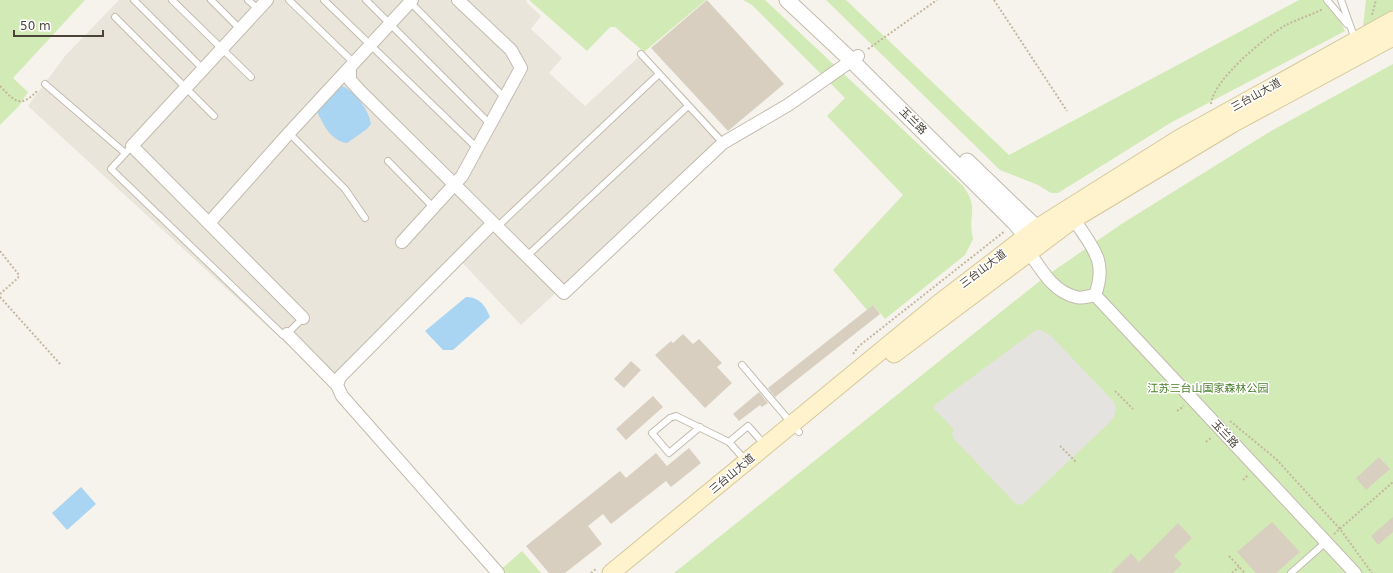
<svg xmlns="http://www.w3.org/2000/svg" width="1393" height="573" font-family="'DejaVu Sans','Noto Sans SC',sans-serif">
	<rect width="100%" height="100%" fill="#f6f3ec"/>
	<path fill="#eae5da" d="M119,0H527L526,2L541,16L531,29L562,58L549,73L585,106L644,52L724,137L521,325L456,256L329,383L28,106L65,56Z"/>
	<path fill="#d2eab5" d="M0,0H85L13,78L28,92L19,106L0,125Z
		M529,0H706L644,52L615,27H610L587,51Z
		M743,0H765L963,186C980,209 967,215 973,239L965,255L885,319L873,305L867,310L833,270L903,195L827,116L845,98L752,5Z
		M826,0H846L1009,155L1299,0H1330L1345,31L1172,122L1058,193H1051L1038,185L1000,170Z
		M1366,0H1393V10L1363,27Z
		M1393,64V573H674L1046,276L1123,223L1271,131Z
		M522,551L541,573H497Z"/>
	<path fill="#e5e3e0" d="M1036,330H1041L1051,336L1114,402L1116,408L1114,417L1108,424L1023,504L1018,505L1015,503L953,438L952,433L954,429L933,408L936,404Z"/>
	<path fill="#a9d4f2" d="M342,86C355,91 369,110 371,124L367,129L347,143C330,141 323,123 316,110Z
		M466,297C478,296 486,306 490,317L453,350H443L425,331Z
		M81,487L96,504L67,530L52,513Z"/>
	<path fill="#d8cfc1" d="M707,0L784,84L728,131L651,48Z
		M873,305L880,314L775,397L768,388Z
		M683,334L693,344L699,339L722,363L717,367L732,383L705,408L655,355L671,341L673,343Z
		M631,361L641,370L624,388L614,379Z
		M759,392L768,403L762,407L760,405L739,421L733,414Z
		M653,396L663,407L626,440L616,429Z
		M689,448L701,463L671,487L666,481L611,524L603,514L588,526L602,544L565,573H549L526,546L620,471L626,478L656,453L667,466Z
		M1379,457L1390,469L1366,490L1356,478Z
		M1393,517V532L1378,545L1371,536Z
		M1272,522L1300,552L1276,573H1256L1237,552Z
		M1178,523L1192,538L1174,556L1182,564L1173,573H1111L1131,553L1139,562Z"/>
	<g fill="none" stroke-linecap="round" stroke-linejoin="round">
		<defs>
			<path id="service" d="M134,0L203,69
				M172,0L251,77
				M211,0L240,29
				M248,0L258,9
				M289,0L354,63
				M324,0L477,148
				M366,0L490,124
				M1327,0L1347,24
				M1341,0L1355,39
				M409,1L505,98
				M115,17L214,116
				M641,54L723,143
				M45,84L125,153
				M289,133L345,189L365,218
				M132,146L111,169L283,335L287,334L303,318
				M388,161L433,207
				M497,227L659,74
				M527,256L688,106
				M742,365L799,432
				M700,427L669,453L652,433L670,418L676,416L729,442
				M746,461L729,442L748,426L765,445
				M1291,573L1326,542"/>
			<path id="minor" d="M267,0L132,146L303,318
				M350,67V80L360,91L564,293L723,143L788,105L858,56
				M209,223L289,133L412,0
				M402,242L462,176L521,68L511,50L458,0
				M1029,252C1041,269 1053,292 1076,297C1081,299 1089,296 1095,295C1108,260 1092,248 1074,219
				M1095,295L1355,573
				M287,334L337,385L342,396L498,573
				M337,385L340,377L493,223"/>
			<path id="tertiary" d="M787,0L852,61L1015,223L1033,244
				M967,161L1045,236"/>
			<path id="secondary" d="M894,354L1074,219L1232,124L1393,37
				M611,573L938,304L1037,228L1180,138L1393,20"/>
		</defs>
		<use href="#service" stroke="#c2bbae" stroke-width="8"/>
		<use href="#minor" stroke="#c2bbae" stroke-width="14"/>
		<use href="#tertiary" stroke="#c2bbae" stroke-width="17"/>
		<use href="#secondary" stroke="#d6c79b" stroke-width="19"/>
		<path stroke="#c4b79f" stroke-width="2" stroke-dasharray="2 2" stroke-linecap="butt" d="M994,0L1067,111
			M1372,15L1376,0
			M868,49L937,0
			M0,86C16,103 21,108 38,90
			M1211,104C1213,80 1265,37 1286,25C1298,19 1311,15 1323,9
			M0,251L19,275L18,278L0,294
			M0,297L61,365
			M853,354L859,346L1005,231
			M1115,391L1133,409
			M1177,411L1184,406
			M1230,421L1276,459L1340,529L1372,573
			M1206,442L1212,437
			M1060,446L1076,462
			M1243,480L1248,475
			M1334,534L1393,482
			M1229,556L1245,573
			M591,573L597,568
			M1232,573L1239,567"/>
		<use href="#service" stroke="#fff" stroke-width="6"/>
		<use href="#minor" stroke="#fff" stroke-width="12"/>
		<use href="#tertiary" stroke="#fff" stroke-width="15"/>
		<use href="#secondary" stroke="#fff3cd" stroke-width="17"/>
	</g>
	<g text-anchor="middle" dominant-baseline="central" stroke-width="3" stroke-linejoin="round" paint-order="stroke">
		<g font-size="11" fill="#4b4439" stroke="#fff">
			<text transform="translate(1256 95) rotate(-29)">三台山大道</text>
			<text transform="translate(913 121) rotate(45)">玉兰路</text>
			<text transform="translate(983 269) rotate(-37)">三台山大道</text>
			<text transform="translate(1225 434) rotate(47)">玉兰路</text>
			<text transform="translate(732 474) rotate(-40)">三台山大道</text>
		</g>
		<g font-size="11" fill="#4a7f2a" stroke="#fff">
			<text x="1208" y="388">江苏三台山国家森林公园</text>
		</g>
	</g>
	<path d="M14 30v6h89v-6" fill="none" stroke="#4b4439" stroke-width="2"/>
	<text x="20" y="30" font-size="12" fill="#4b4439" stroke="#ffffff" stroke-width="3" paint-order="stroke">50 m</text>
</svg>
